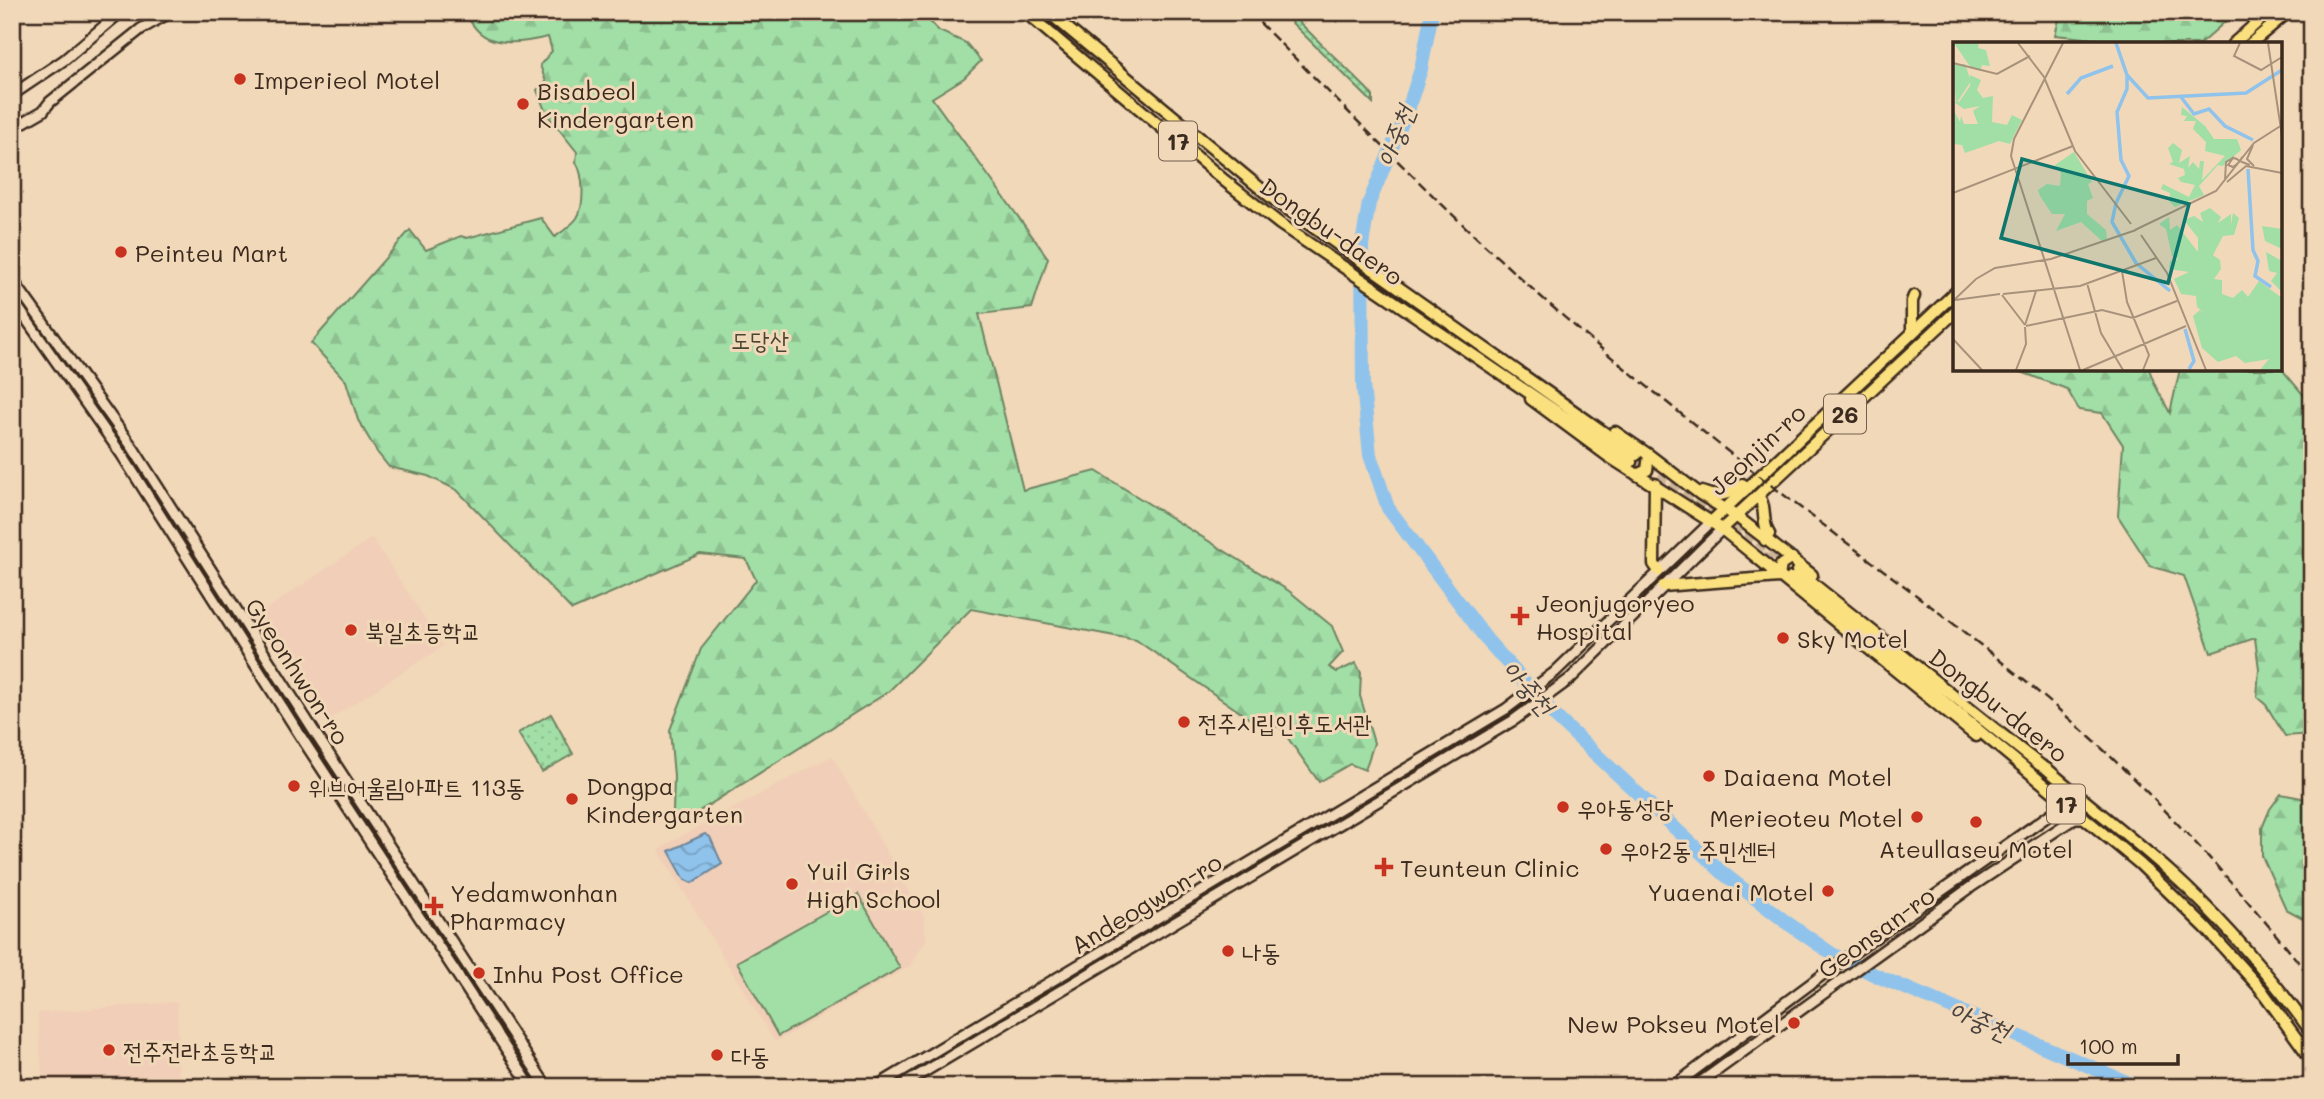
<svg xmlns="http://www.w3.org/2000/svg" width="2324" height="1099" font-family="Mali,'Poor Story',sans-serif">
	<defs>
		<pattern id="grass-dots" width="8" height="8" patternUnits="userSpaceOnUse" patternTransform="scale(1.75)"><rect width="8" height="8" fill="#a1dfa7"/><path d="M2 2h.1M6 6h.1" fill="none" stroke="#8cc08f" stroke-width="1.8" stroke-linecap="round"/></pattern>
		<pattern id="forest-firs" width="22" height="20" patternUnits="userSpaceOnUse" patternTransform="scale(1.75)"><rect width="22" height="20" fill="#a1dfa7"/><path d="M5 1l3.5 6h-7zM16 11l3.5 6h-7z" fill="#8cc08f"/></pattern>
		<pattern id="water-waves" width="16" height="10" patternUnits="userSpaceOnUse" patternTransform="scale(1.75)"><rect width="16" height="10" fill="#8fc3ec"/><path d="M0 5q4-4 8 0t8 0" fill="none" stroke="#769fbf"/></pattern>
	</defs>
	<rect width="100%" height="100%" fill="#f1d8b9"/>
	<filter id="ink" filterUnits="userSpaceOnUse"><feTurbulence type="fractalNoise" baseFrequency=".0143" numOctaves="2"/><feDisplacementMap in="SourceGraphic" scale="14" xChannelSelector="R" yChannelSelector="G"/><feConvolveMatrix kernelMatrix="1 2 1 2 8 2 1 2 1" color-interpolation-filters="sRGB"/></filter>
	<g filter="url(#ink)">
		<path fill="#f1ceb7" d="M372,538L443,646L325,722L259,614Z
			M832,756L924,917L926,940L909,967L775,1042L659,851L665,845Z
			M177,1002L179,1087H43L38,1013Z"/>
		<path fill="url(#grass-dots)" stroke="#6e8462" stroke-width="2" d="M1281,12L1333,13L1338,22L1332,16L1297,15V20L1367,89L1373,96V103Z
			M551,714L573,754L542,772L518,733Z"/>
		<path fill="url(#forest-firs)" stroke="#6e8462" stroke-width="2" d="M464,12H921L939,31L966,43L981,61L964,78L932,98L1048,258L1032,308L979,314L1023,490L1096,471L1289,591L1332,626L1343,652L1329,667L1337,672L1356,663L1361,673L1360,696L1374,743L1365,770L1350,764L1319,782L1280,727L1260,726L1136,640L971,609L888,692L682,822L673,813L674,776L670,730L701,649L756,580L746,559L700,554L572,610L457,490L428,476L389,467L377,452L358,420L346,381L311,343L410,230L426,250L461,236L467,238L541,218L555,237C562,232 572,225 577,218C585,205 584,175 576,162L577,152L546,113L537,90L546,82L540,65L552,51L548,37C527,42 495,48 478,31C472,25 468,18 464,12Z
			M2061,12H2236L2200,44H2126L2125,42L2055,35Z
			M2280,367L2312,405V734L2285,736L2266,705L2257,697L2259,669L2255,638L2211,653L2184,576L2150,566L2118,516L2123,445L2102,413L2079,410L2067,389L2013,369H2149L2155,385L2170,413L2180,369H2280Z
			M2281,794L2312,800V923L2286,909L2262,856V828L2270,809Z"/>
		<path fill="#a1dfa7" stroke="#6e8462" stroke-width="2" d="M858,894L900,968L778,1036L737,962Z"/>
		<path fill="url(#water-waves)" stroke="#6d869a" stroke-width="2" d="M705,834L710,837L722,864L692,883L685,880L669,851Z"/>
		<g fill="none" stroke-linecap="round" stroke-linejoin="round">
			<path stroke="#8fc3ec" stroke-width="14" d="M1432,12L1421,69L1409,106L1369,203L1362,245L1363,385L1370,455L1388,508L1487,640L1556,717L1724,874L1786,922L1832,954L1875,975L2138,1087"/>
			<path stroke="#cdb59a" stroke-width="10" stroke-dasharray="10 5" stroke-linecap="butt" d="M1636,455L1707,503L1797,571
				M1631,462L1716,521
				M1762,556L1791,578"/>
			<defs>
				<path id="secondary" d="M12,95L64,60L121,12
					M12,129L43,111L50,102L141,29L171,12
					M12,279L133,448L317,736L547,1087
					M12,299L122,455L305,743L531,1087
					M875,1087L1506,709L1555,672L1711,522
					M899,1087L1514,720L1570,679L1722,529
					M1672,1087L1825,973L2055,811L2057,796
					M1694,1087L1971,887L2075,818H2084"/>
				<path id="primary" d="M1025,12L1225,181L1280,224L1631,462
					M1048,12L1272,198L1636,455
					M2233,44L2269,12
					M2250,44L2288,12
					M1912,332V301L1914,296
					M1531,399L1608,456L1722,529L1976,736
					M1615,432L1649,455L1700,494L1736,516L1812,575
					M1637,475L1647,470L1649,455
					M1655,484L1654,564L1659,571
					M1702,492C1718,499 1729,494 1742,484L1748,488
					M1759,497C1767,507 1761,523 1769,534L1765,540
					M1711,522L1955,293
					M1722,529L1955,312
					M1797,571L2040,765L2047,769C2087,804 2130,836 2170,872C2223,920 2270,975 2312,1033
					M1779,577L1781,565L1792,558
					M1791,578L1882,650L2140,864L2205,927L2260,988L2312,1060
					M1663,586L1779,577"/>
			</defs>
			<use href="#secondary" stroke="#3b2a1e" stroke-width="14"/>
			<use href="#primary" stroke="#3b2a1e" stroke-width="15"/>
			<use href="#secondary" stroke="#f1d8b9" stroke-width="9"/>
			<use href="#primary" stroke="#fbe080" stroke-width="10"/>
			<path stroke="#3b2a1e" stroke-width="2.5" stroke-dasharray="10 5" stroke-linecap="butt" d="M1249,12C1338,101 1425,191 1518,276C1575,328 1635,377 1695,425C1816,524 1947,612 2065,715C2156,795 2237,885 2312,979"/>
		</g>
	</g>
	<g fill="#c8321e" stroke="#f1d8b9" stroke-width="2.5">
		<circle cx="240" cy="79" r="7"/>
		<circle cx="523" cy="104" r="7"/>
		<circle cx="121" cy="252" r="7"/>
		<path d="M1516.5 605.5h7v7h7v7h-7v7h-7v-7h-7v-7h7z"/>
		<circle cx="351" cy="630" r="7"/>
		<circle cx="1783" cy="638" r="7"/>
		<circle cx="1184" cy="722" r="7"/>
		<circle cx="1709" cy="776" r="7"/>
		<circle cx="294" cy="786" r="7"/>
		<circle cx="572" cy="799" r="7"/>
		<circle cx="1563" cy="807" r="7"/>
		<circle cx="1917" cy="817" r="7"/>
		<circle cx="1976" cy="822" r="7"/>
		<circle cx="1606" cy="849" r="7"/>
		<path d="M1380.5 856.5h7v7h7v7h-7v7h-7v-7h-7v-7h7z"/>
		<circle cx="792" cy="884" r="7"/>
		<circle cx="1828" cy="891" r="7"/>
		<path d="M430.5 895.5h7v7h7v7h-7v7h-7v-7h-7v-7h7z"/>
		<circle cx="1228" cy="951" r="7"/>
		<circle cx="479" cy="973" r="7"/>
		<circle cx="1794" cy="1023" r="7"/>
		<circle cx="109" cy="1050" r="7"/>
		<circle cx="717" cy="1055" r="7"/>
	</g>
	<g text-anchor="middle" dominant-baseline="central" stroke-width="6" stroke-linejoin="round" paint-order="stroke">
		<g fill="#f1d8b9" stroke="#725e4c" stroke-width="2">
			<rect x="1159" y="121.5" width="38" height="39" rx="5"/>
			<rect x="1824" y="394.5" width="42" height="39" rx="5"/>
			<rect x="2047" y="784.5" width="38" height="39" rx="5"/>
		</g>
		<g font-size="23" font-weight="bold" fill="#3b2a1e">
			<text x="1178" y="141">17</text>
			<text x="1845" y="414">26</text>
			<text x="2066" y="804">17</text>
		</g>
		<g font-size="24" fill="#3b2a1e" stroke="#f1d8b9" text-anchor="start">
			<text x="254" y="79">Imperieol Motel</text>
			<text x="537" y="90">Bisabeol<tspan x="537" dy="28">Kindergarten</tspan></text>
			<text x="135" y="252">Peinteu Mart</text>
			<text x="1536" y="602">Jeonjugoryeo<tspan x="1536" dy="28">Hospital</tspan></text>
			<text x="365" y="630">북일초등학교</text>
			<text x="1797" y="638">Sky Motel</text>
			<text x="1198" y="722">전주시립인후도서관</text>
			<text x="1723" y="776">Daiaena Motel</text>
			<text x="586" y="785">Dongpa<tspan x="586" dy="28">Kindergarten</tspan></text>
			<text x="308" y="786">위브어울림아파트 113동</text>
			<text x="1577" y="807">우아동성당</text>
			<text x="1903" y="817" text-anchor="end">Merieoteu Motel</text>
			<text x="1976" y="848" text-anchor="middle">Ateullaseu Motel</text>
			<text x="1620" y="849">우아2동 주민센터</text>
			<text x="1400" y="867">Teunteun Clinic</text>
			<text x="806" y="870">Yuil Girls<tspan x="806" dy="28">High School</tspan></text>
			<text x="1814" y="891" text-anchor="end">Yuaenai Motel</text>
			<text x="450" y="892">Yedamwonhan<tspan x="450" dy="28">Pharmacy</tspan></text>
			<text x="1242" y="951">나동</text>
			<text x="493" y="973">Inhu Post Office</text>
			<text x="1780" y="1023" text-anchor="end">New Pokseu Motel</text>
			<text x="123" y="1050">전주전라초등학교</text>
			<text x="731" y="1055">다동</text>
		</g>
		<g font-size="24" fill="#3b2a1e" stroke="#f1d8b9">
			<text transform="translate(1332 231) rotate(35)">Dongbu-daero</text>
			<text transform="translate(1757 449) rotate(-43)">Jeonjin-ro</text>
			<text transform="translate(298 671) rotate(57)">Gyeonhwon-ro</text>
			<text transform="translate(1999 705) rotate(38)">Dongbu-daero</text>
			<text transform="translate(1146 903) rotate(-31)">Andeogwon-ro</text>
			<text transform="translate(1876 932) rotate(-36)">Geonsan-ro</text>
		</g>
		<g font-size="24" fill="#4a4533" stroke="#f1d8b9">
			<text x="760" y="339">도당산</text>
		</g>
		<g font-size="26" font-style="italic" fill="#48413d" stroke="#f1d8b9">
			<text transform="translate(1395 136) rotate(-69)">아중천</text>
			<text transform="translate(1529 687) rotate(48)">아중천</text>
			<text transform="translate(1980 1020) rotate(23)">아중천</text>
		</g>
	</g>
	<g transform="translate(1953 42)">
		<rect width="329" height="329" fill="#f1d8b9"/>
		<path d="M0,22H12L18,39L3,62Z" fill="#a1dfa7"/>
		<path d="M1,1H26L25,6L33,8L37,24L29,23L27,29L18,26ZM17,33L28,38L24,48L30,56L40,54L39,80L54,83L59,73L69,78L57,102L46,99L12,111L9,103L0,102V67L7,80L8,74L11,82H25L20,69L27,64L11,67L1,60H6L17,44ZM229,65L252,84L261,97H284L288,108L270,124L265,123L246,144L251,153L222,165L216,159L217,151L208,147L210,142L236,155L242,143L228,140L225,136L232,133L231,127L216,122L220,120L215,106L220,101L229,108L226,121L237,114L235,126L240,120L246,127L247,119H251L249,138L272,114L252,109L253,100L240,87L243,79H231L234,74L228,73ZM121,110L139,140L135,142L140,156L134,159V172L153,188L154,197L149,199L128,180L103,189L112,172H99L87,154L85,148L94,142L107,144L108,131L102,123ZM257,166L268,175L265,181L278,172V183L280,171L286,176L281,193L270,194L260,213L267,218L268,227L261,237L269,238V252L280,256L289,248L295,255L306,239L329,256V328H307L316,317L292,321L283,314L265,320L249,306L240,274L247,268L252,271L244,265L243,254L228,252L221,237L236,230L216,227L217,219L226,217L219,214L213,187L206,182L216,175L217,188L224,183L245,210V196L231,178L241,174L250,180L247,171ZM309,184L329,187V207L312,199ZM313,210L329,219V250L318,239L324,231L316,229Z" fill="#a1dfa7"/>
		<path fill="none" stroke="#8fc3ec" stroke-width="3.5" d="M163,1L174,33L195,56L293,51L329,28M174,33V47L164,70L168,118L176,134L163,161L159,180L183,221L217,249M114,52L128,36L160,24M228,55L241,72L256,67L272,84L300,98M295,127L300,208L305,219L302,234L318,245M232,287L241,319L236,327"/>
		<path fill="none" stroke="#a8927b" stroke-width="2" d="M65,1L91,35L122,109L178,182M110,1L61,97L58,114L127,328M287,1L281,14L308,28L329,15M315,1L329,94M0,21L44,32L77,14M300,103L294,117L301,124M288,118V117L286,120L284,122L280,125L275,123L280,116L284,117L285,118L289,120L297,123M272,138L273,120L281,115M274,140L293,124L329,131M0,151L120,104M182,188L263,149L301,101L329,83M188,193L214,231L253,328M169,229L174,260L196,313L190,328M329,232V206M134,241L148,291L170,328M50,252L127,244L203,216M49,253L72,283M2,258L47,252M0,259L23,237L42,226L98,217L183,188M72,283L83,249M73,284L149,268L180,276L224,259M0,297L29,328M63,328L73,302L72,285M130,328L233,284"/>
		<path fill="#0f766e" fill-opacity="0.15" stroke="#0f766e" stroke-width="3.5" d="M69,117L236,162L215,241L48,196Z"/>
		<rect width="329" height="329" fill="none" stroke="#3b2a1e" stroke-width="3.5"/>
	</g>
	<rect width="2324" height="1099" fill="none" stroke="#f1d8b9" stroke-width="42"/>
	<rect x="21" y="21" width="2282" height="1057" fill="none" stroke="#3b2a1e" stroke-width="2.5" filter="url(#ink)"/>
	<path d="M2068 1054v10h110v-10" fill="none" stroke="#3b2a1e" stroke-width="3.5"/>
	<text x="2079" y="1054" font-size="21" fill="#3b2a1e" stroke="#f1d8b9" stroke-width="5" paint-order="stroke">100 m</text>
</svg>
